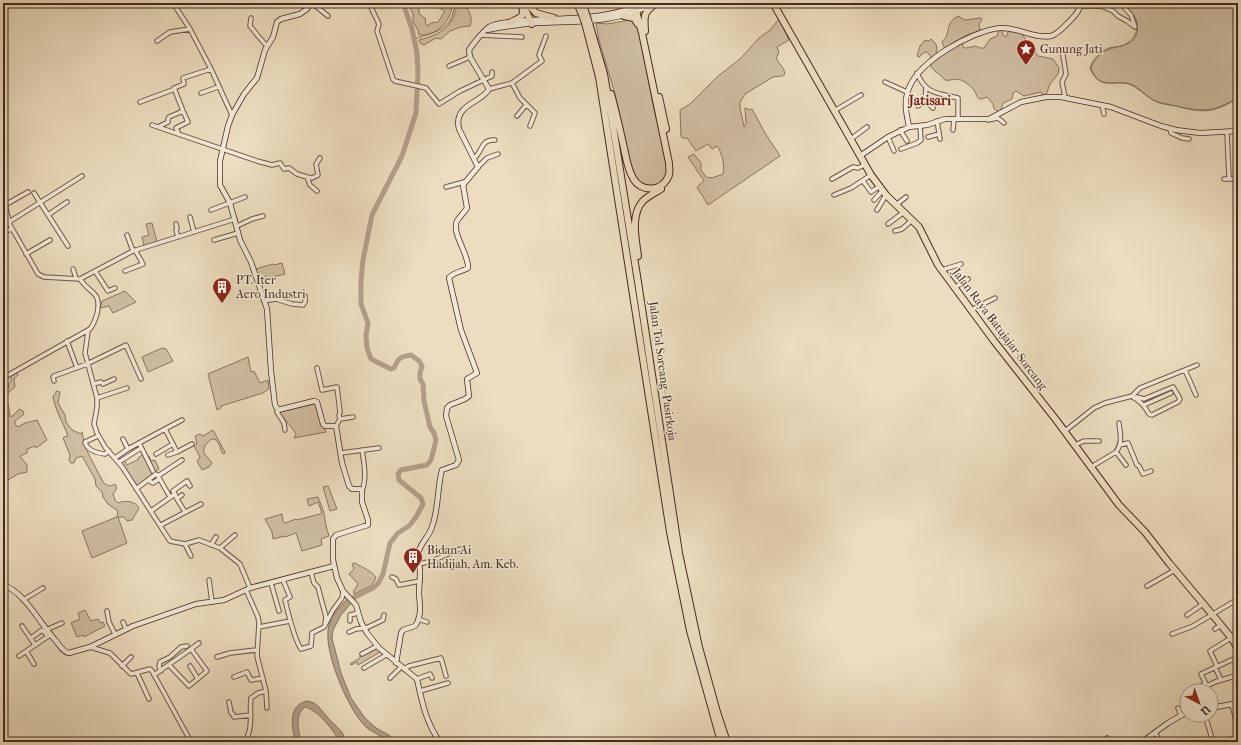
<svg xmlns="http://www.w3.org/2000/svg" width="1241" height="745" font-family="'IM FELL French Canon',serif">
	<rect width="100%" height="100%" fill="#ecddc0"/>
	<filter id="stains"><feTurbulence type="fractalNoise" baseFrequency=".005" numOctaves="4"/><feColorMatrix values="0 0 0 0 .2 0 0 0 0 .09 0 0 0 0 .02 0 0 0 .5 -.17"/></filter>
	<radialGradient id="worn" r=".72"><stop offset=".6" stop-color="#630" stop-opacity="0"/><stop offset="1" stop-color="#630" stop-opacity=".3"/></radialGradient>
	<path fill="#d0bfa4" stroke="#8a7460" d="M408,3H415L419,8V14L425,18L426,25L427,26L431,23L438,22L445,11L435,6V3H452C452,21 437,36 419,35L418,30L413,22V14Z
		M1123,3H1238V98C1232,100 1227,104 1221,106C1206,113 1191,109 1176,106C1169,104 1162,104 1155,101C1147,97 1138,86 1130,84C1115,79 1099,91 1091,68C1093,60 1102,51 1110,49C1121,45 1134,46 1137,32C1140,19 1131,12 1123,3Z
		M458,6H465C470,11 473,20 470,26L461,27L450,31L441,39L436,38L424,45L420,43L419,40C432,36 445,33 452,20C455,15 454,11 458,6Z
		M959,16L961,18L965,20L981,18L982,20L979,24L980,31L967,35L960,39L964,48H966L976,46L980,48H984L990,39L997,36L999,30H1002L1003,35L1006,37L1008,32L1011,31L1022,33L1025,39L1036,49L1035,52L1038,56L1053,59L1059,68L1058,74L1050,84L1046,95H1043L1041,92L1024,96L1016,91L1013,93L1012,99L1003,103L1001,110L999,112L994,109L993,104L987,97C977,102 978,97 974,90C972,87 965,82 961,80C957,78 950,81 945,80C941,75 935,72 931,67L932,58L927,52H925L919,57L917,56L920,46L925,40L929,41L931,39L936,44L937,48L936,52L939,55L946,52L942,42C943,40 945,39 946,37C950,27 947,21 959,16Z
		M779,19L789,40L777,47L779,53L776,58C779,64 784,67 785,74L782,76L773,77L745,94L740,102V107L744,127L746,123L745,109V108L750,110L752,109L765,133L780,156L708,205L697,187L704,181L688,157L694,154L701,163V170L706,177L712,178L723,174C725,166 722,152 717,146L712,149L708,144L696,151L687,138H682L681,136L680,110L690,104L717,77L740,59L759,38L770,30Z
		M630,20L637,27L639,33C645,60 649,87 655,114C659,131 668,148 668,165C668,175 662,186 650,186C642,186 638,181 633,175L615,94L599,40L596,23L607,24Z
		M152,223L157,242L144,246L142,237L149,235L146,224Z
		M282,263L285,274L269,278L267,276L258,278L255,269L273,264L274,265Z
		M125,291L136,302L113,313L109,306L100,308L102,301Z
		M162,348L166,349L173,361L148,372L142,357Z
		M248,357L251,372L254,371L260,383L268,380L269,389L263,393L221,406V408L217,410L208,374Z
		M17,372L18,375L14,379L15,387L7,394C6,403 10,408 10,417L14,415L19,409L23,411L24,414L15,421V424L18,427L25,423L37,420L47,440L36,448L35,446L27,449V453L20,456L27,465V472L18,474L8,480L5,479L3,471V398L9,386L8,384L11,381V376Z
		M56,391L60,392L58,403L65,415L66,422L72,430L81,434L82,432L84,442L87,451L103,482C107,486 110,487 115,484L117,488L113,494L115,500L118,503C126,500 135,501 139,508L132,520L127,521L124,517H118L127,543L92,558L82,531L117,517L118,511L108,504L103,497L102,492L96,486L95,479L82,456L76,458L74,463H71L69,460L70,455L63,438L64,437L68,436C63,422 55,410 53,396L56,393Z
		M314,404L316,405L326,432L294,438L296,434C292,426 284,421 280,412Z
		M213,430L225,452L224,454L222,453L219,444L215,439H212C207,443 203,445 204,453L212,463L209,467L202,470L197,461L200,457L194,446L197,444L195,436L200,434L203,436Z
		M143,454L145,457L149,456L151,461L155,460L159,469L152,473L153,476L137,488L120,462L124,460L127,465L139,459L138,458Z
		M328,486L337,509L330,511L323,487Z
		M318,497L324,513L326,526L329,536L321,539L322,545L302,551L296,533L285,537V536L273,539L272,532L265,519L282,514L283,521L285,523L296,519L297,520L320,514L322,513L318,502L309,506L307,499Z
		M355,563C361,567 373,571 376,578L371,586L354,594L353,592L358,584L349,574L354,569L352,564Z
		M85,610L91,621L98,619L100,623L103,622L105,626L84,637L83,635L77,637L71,623L80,619L78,613Z
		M377,647L380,652L358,665L357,662L351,665L350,664L360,658V656Z"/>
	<path fill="#b3a089" stroke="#87715e" d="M348,598L352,602L341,615L333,630L332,638L341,673L351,698L365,718L376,728L389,735L393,742H387C382,734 370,733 363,724C347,706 322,649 329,625C332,614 341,606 348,598Z
		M307,701L314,703L319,707L328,718L342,732L346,742H340C334,731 318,710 305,707C294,714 299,732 301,742H296C291,728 288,705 307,701Z"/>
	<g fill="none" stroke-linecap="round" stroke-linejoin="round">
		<path stroke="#87715e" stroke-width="1" d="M1132,13C1142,27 1136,40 1122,46C1117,47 1113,47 1109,48C1101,51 1092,60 1090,68C1099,91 1114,80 1129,84C1138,87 1146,97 1155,101C1161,104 1169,105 1176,106C1191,110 1206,114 1221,107C1227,105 1232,101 1238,99
			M414,39C427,34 441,33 450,21C453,15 453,9 457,4L462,3L471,7L476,3"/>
		<path stroke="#b3a089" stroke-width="5" d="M348,603L355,597L373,588L379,582L383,574L390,543L398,533L409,526L416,517L423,504L421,498L399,480L398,474L401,470L427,465L431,460L436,440L434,433L430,427L424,401L423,384L420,379V373L422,366L419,361L411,355C400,357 399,357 394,368L391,369L371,359L367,348L366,336L368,323L361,304V281L363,260L372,215L402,156L416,113L418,72L417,53L412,29L403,3"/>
		<defs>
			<path id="street" d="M164,3L175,6L190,29L211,69L232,115
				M312,3L328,16
				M369,3L379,24L377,31L393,79L395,81L426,88L439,104L460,91L492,76V72
				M1120,3L1131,15L1135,27
				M1080,6H1101L1113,11L1118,16L1127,21L1135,27
				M251,18L250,26C256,33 260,39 267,46
				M481,35L522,37
				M157,41L170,32L190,29
				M1062,50L1066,74L1062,82L1065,97
				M449,66L470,57
				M917,73C926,95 939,93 958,98V118
				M885,82L907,92
				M512,83L520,98L535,113L530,126
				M926,88L925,100L933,108
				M489,89L512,83L542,61L539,55L546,36
				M201,93L218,87
				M140,102L175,89
				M1102,105L1104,114
				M918,106L925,100
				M834,111L861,95
				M517,116L526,105
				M988,120L998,118L1004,123
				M937,121L940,139
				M152,125L257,161L272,165L280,163L284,169L289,168L297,174L307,177L310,185L317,191
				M158,127L168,122V119L169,117L183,111L174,88L184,84L183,78L211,69
				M1170,129L1171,133L1182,138L1189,139
				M900,130L907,141
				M953,130L954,119
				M1227,132L1229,178
				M179,134L176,128L188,122L183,111
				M888,137L894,151
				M928,137L939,134
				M851,139L867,127
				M901,149L917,143L921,140L920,126
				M474,158C483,152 480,139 495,140
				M478,167L487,158L498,154
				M307,177L312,178L318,175L316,164L320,158
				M832,179L853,167L858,168L864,165
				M1224,179H1235
				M863,181L871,192L880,186
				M446,187L464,182
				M34,193L68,246
				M834,195L851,188L871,175
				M874,200L883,190
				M3,203L5,205L10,225L38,274L44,277L80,279C90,295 102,290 97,314C95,320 94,324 90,329L3,378
				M5,205L28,192
				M896,205L906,197
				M211,210L245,197
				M877,210L886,195
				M48,215L67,202
				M190,217L194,232
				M9,222L82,176
				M176,224L177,228L176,230L178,237
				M888,224L904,212
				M237,226L252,219L263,216
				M895,231L902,229L912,220
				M3,232L12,229
				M127,235L133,251
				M214,240L238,233
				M26,254L50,240
				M73,269L76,278
				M942,270L961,264
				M95,271L108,291L115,288
				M125,271L143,264L135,250
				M80,279L133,251L235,219
				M954,288L968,279
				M264,301L276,299L292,304L303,305L305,302V296
				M971,310L995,298
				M88,331L85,353L97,398V407L94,424L97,433L105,447L123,468L170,541L185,544L199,540L220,548L240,564L250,588
				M67,341L77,368
				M317,368L322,390L337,387L340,412L339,415L340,419L336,426
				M1185,370L1196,395
				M54,381L53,377L54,376L87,364L126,345L141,379
				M93,384L101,382L103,384L114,379
				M1132,396L1140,388L1197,365
				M97,398L127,388
				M1144,405L1171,393
				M278,410L277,412L284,423L285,430
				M340,419L353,417
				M165,429L182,420
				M1065,431L1094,408L1105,403L1132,396C1141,403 1143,403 1149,414L1152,415L1178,402L1180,399L1173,387L1144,399L1137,397L1134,398
				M98,436L85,442C87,451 97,453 105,454L109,451
				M123,439L128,449
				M139,443L153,471
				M1075,445L1084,441H1099
				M1120,445L1128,443L1137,465L1139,466L1143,474L1151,471
				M362,450C364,462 367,479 362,491
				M1116,452L1126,465
				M341,453L379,448
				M156,454L173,444
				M168,455L177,452
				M115,458L128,449L165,429L177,452L192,444
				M119,462L141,448
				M1091,467L1116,452C1123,443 1120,433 1119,423
				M148,480L153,483L159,479
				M136,489L156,474L158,476
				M175,494L173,491L187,481L190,486
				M170,497L158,476L182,460
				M177,499L185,512
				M151,511L175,494L177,499L182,495
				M161,525L201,504
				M185,544L191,556
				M211,545L216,537
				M220,548L235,535
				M419,564L432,561L460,549
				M311,572L314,583L318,587L319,591L326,617L325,624
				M392,577L396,579L399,585L420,581
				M209,580L212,602
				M283,580L290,597L285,600C288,612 294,639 301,649L311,646L312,633L324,627L333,610L342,598L343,591
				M271,583L279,611
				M1147,586L1175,570
				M23,600L43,588
				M107,611L109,622L115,634
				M1187,615L1203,604
				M418,619L427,622
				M350,621V615L358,613
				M123,622L126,629
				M22,626L35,645
				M259,627L290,621
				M1215,629L1221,625
				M46,630L62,623
				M349,632L356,629L366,628L383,620L384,615
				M1172,634L1193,626L1233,602
				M31,638L42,630L46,634
				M90,647L110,653L131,674L150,669L152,671L191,742
				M191,649L199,643
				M26,651L34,664
				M362,654L377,646
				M19,656L50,635
				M217,657L230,653L257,650
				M1238,657L1201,674L1207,686L1215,682L1238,675
				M122,666L131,657
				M190,666L198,679
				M1217,666L1210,651L1231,638
				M1215,667L1221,680
				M364,668L386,655
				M404,669L409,666L441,658L446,676
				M161,671L159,666L160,662L170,657L181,647L187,646
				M137,673L149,699
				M154,675L191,649L207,671L189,686L169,665
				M234,677L247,672L251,680L263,678
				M390,678L401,667
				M417,679L430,674L432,678
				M266,691L267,708
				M420,691L448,683
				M1201,691L1200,687L1205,683
				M229,702L231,713L233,714L234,717L251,715
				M1232,705L1238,727
				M1178,708L1181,715
				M1205,715L1213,742
				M1155,732L1160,742
				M1107,738L1110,742
				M244,742C254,730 249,712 251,698L258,693L266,691L257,656L259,623L258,617L246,590
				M1221,742L1232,739L1233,742"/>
			<path id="secondary" d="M311,3L307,9L300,14L281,19L277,22L273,37L265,50L257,78L244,94L232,115L228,126L220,161V185L230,203L240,240L251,262L267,309L271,371L275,405L278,410L314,401L317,402L323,424L325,426H336L342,463L349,486L352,489H360L362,491V502L368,520V525L336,535L333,539V560L337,578L343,591L356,605L361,622L367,633L379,648L417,679C422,702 426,723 440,742
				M487,30C503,27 520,24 536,23C576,21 616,24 652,4
				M909,127C907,116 904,105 907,94C914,63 971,31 1000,28C1018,27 1034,39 1051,36C1057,35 1077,15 1079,9C1081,6 1080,6 1080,3
				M860,156L888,137L909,127L927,125L945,119H989L1021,102L1046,97H1061L1111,107L1161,126L1176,130L1200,133L1238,131
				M3,585C25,592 40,624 56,641C60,646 63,652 69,653L90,647L133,626L196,604L224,600L250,588L334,566
				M396,663L401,633L403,630L415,626C422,617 420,604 419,594C419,587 420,579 420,572C420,566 418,560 418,554C420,543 429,537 432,527C439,508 437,488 442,470L456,465L459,460L446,416L447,408L450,405L465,399L469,396L467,379L477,373L461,330L449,278C453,272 462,272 468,268C469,254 451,233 457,221C460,216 464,213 467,208L463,185L478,167L459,129C453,104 482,103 489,89L470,57L469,50C473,44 483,31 489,27C497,22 510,23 519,21C558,17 609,21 643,3
				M1211,708L1238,703
				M1142,742L1168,723L1187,712"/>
			<path id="highway" d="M527,3L536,13L554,18
				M577,3L581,12
				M582,3L585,11
				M773,3L871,175L886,195L919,227L938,265L994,341L1057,421L1119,505L1145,532L1169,563L1216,619L1233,640L1238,650
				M524,7L532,24
				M624,16L634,18L638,24
				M509,23C521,17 526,18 521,3
				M585,23L599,77L670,532L690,631L721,742
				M589,23L604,74L612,120L638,282L679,553L699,647L717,712L727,742
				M645,31C644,15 643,13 656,3
				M611,94C616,112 620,130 624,148C626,158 628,170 633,178C641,193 663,192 669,175C670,171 669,167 669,163L642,33L635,7
				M659,97L666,129
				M638,256C636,240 630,215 643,201C648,196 655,193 661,189"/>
		</defs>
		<use href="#street" stroke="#6f5746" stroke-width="5.5"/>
		<use href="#secondary" stroke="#452a1d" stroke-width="6"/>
		<use href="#highway" stroke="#452a1d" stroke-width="8"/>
		<use href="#street" stroke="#f3e9d6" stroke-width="3.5"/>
		<use href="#secondary" stroke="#f3e9d6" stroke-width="4.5"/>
		<use href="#highway" stroke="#ecddc0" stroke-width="6"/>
		<defs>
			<path id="highway-bridge" d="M585,11L589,23
				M581,12L585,23"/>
		</defs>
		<use href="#highway-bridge" stroke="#452a1d" stroke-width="8" stroke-linecap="butt"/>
		<use href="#highway-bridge" stroke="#ecddc0" stroke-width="6"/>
	</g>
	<defs>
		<symbol id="sight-pin" viewBox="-11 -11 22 30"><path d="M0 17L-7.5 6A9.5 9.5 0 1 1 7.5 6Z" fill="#8f2418" stroke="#f3e9d6"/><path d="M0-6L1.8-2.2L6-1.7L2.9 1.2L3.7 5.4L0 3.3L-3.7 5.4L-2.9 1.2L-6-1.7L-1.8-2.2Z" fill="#fff"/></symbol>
		<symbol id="building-pin" viewBox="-11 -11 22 30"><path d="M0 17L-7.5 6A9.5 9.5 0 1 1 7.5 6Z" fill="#8f2418" stroke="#f3e9d6"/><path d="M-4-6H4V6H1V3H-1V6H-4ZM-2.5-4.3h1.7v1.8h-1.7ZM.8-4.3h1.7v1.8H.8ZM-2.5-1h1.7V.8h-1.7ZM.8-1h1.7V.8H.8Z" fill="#fff"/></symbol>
	</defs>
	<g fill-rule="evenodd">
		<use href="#sight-pin" x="1015" y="38" width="22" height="30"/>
		<use href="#building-pin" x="211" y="276" width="22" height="30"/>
		<use href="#building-pin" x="402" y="546" width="22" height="30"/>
	</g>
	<g text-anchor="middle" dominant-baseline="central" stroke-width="3" stroke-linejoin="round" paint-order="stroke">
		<g font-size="12" fill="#452a1d" stroke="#f3e9d6" text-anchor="start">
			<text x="1040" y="49">Gunung Jati</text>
			<text x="236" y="280">PT. Iter<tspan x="236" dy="14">Aero Industri</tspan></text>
			<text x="427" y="550">Bidan Ai<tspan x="427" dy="14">Hadijah, Am. Keb.</tspan></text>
		</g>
		<g font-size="12" fill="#452a1d" stroke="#f3e9d6">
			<text transform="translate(1000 329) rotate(53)">Jalan Raya Batujajar-Soreang</text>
			<text transform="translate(663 371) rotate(82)">Jalan Tol Soreang–Pasirkoja</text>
		</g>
		<g font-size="14" font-weight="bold" fill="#7a1f14" stroke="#f3e9d6">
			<text x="930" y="100">Jatisari</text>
		</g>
	</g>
	<rect width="1241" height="745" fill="none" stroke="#ecddc0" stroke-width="16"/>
	<rect x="4" y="4" width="1233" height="737" fill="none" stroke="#452a1d" stroke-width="2"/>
	<rect x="8" y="8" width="1225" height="729" fill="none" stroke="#452a1d"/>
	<g transform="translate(1199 703) rotate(139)"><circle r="19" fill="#f3e9d6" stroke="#ad9d8c"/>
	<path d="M0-3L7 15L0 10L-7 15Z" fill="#8f2418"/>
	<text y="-6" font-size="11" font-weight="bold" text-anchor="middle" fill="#452a1d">U</text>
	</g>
	<rect width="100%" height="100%" filter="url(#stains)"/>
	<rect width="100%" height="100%" fill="url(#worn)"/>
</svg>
